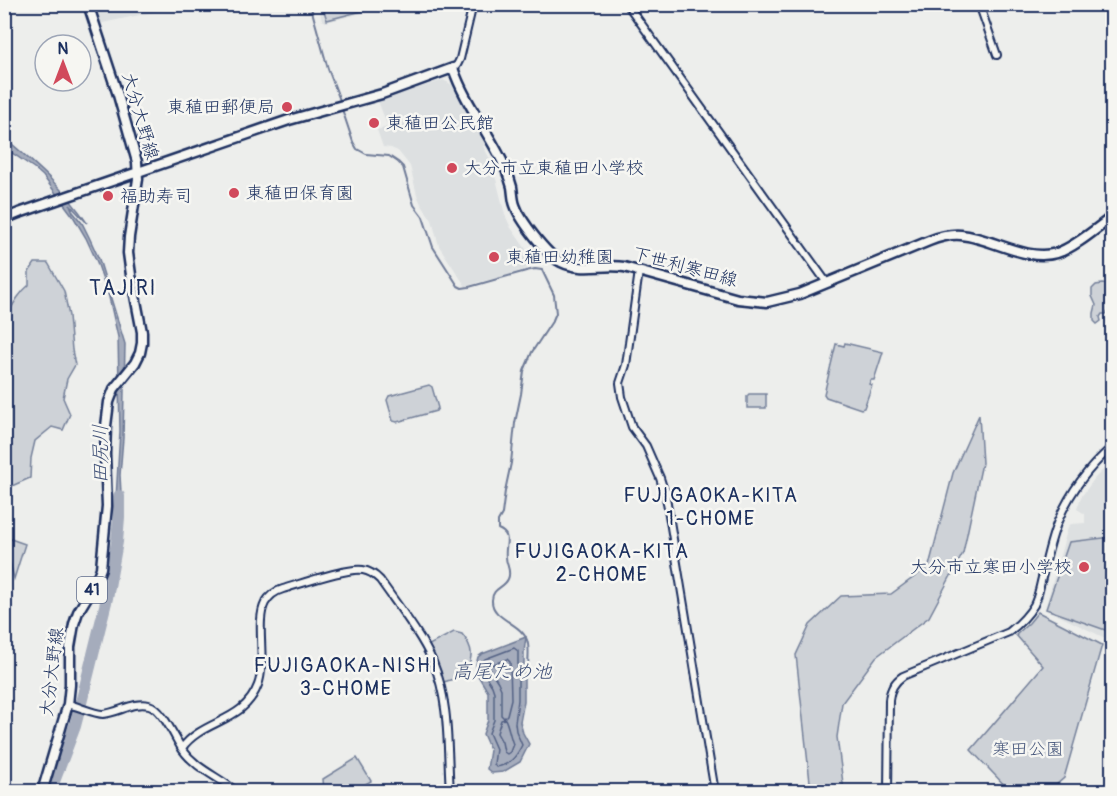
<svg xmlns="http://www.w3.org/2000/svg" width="1117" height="796" font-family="Pangolin,'Klee One',sans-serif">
	<rect width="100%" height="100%" fill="#edeeec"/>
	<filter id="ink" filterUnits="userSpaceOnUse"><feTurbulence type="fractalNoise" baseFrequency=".0167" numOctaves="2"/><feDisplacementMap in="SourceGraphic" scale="12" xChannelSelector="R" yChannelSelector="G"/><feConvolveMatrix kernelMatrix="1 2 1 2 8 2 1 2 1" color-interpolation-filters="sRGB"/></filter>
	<g filter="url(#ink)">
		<path fill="#dde0e1" d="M91,4L186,5L98,24Z
			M318,5H395L326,22L322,20Z
			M443,80L451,84L486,145L483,146L491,161L496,179L505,215L511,228L528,252L533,266L504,277L479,282L466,287L439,246L432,220L421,204L417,195L410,166L398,151L391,148L383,147L377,130L388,127L378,101Z
			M1112,461V635L1111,636L1105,638L1045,609L1068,527L1071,524L1085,523V514L1077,509L1081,497L1095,478Z"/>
		<path fill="#ced2d7" stroke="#74809a" stroke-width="1.5" d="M322,5V4L385,5L327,20Z
			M35,263H48L64,291L69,316L72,350L75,365L67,379L63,398L70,414L63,430L52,427L35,441L31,458L30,478L5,489V319C12,307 18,294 29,285V272Z
			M1102,284L1112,285V308L1106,314H1102L1100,317L1101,321L1097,324L1094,321V313L1096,305L1092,296V289L1096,285Z
			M845,343L883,352L874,380H871L869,384L872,385L864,408L861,409L826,397L824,394L836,344L844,346Z
			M429,385L432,387L438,408L436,411L397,422L393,421L387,400L389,396Z
			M749,394H766V408H747V396Z
			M979,415L982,463L963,553L929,617L876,657L842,703L837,737L844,791H811L796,655L810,625L841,596L891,594L929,566L953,473Z
			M5,537L25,544L14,579L10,562L5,557Z
			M1112,537V629L1111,632L1046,609L1069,542Z
			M1038,612L1102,645L1064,778L1049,791H1010L971,750L1043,666L1016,635L1029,623Z
			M454,632L462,634C475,650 472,657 466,675L444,682L429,645Z
			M357,758L371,781L353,791H324L323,779Z"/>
		<path fill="#a5acbc" stroke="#6e7a96" stroke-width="1.5" d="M5,138C35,164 65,189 87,223L70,205L73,212L82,223L89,237L99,259L125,344L123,438L120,475L122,511L117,510L116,499L120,431L118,337L109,297L97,262L86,238L73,216L43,176L34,168L5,148Z
			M526,637L524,652V701L520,722L523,733L529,744L520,762L503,772L492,773L487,769L490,750L483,734L488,720V692L477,674L476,665L478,657L482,654Z"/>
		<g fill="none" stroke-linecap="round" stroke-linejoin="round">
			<path stroke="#526184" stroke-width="1.5" d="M514,648L518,651V700L515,723L516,731L522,745C516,757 510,765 496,767L494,764L496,749L489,733L494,720V692L492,686L483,672L482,662L485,659Z
				M507,659L510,662L511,699L507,715L504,718L501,715V689L498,682L489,668L491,665Z
				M505,719C508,724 510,737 513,744L510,752L507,754L504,752L502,742L497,733L501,720Z"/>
			<path stroke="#6e7a96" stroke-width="2" d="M310,4L328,69L341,103
				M342,109L353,142L357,149L366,154L389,156L398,162L403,167L414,205L423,217L433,247L458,286L462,288L469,287L526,271L535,269L542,270L554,295L556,313L553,320L532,352L524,371L521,394L515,423L511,463L505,491L502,514L498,521V529C513,535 504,545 506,557C506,565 512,571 508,579C504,588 492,588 492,600C491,619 521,623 527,640C530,648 528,659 528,668"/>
			<path stroke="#a5acbc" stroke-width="12" d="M50,792L75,726L81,703L107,598L117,542L119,517V496"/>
			<defs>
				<path id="minor" d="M627,4L827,283
					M979,4L997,55
					M453,68L457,65L460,59L473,4
					M639,271L626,365L620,383L622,397L632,427L646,446L660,478L666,497L715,792
					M68,704C77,706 95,714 103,714C118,713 134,701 149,705C162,708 175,738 182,749C197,770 218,776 237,792
					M182,748C203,719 244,723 258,685C267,661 255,622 265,603C269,596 276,591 283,589C300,584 348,567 363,570C370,571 375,575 380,580C398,606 420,633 433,662C450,702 447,749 450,792
					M4,788L15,792
					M888,792L889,700C890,689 894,682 903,676L1009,632C1018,625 1028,615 1034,605C1039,595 1040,584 1043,574C1047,556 1051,538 1058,521C1070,492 1089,467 1112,447"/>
				<path id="major" d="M4,219L19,213L289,120L382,94L453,68C463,98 483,125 498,153C504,164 509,176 512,187C513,193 513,200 515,205C520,220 547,255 561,262C581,272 603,264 624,267L738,299L767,302L800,294L929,241C939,237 950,234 961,235C993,238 1025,262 1057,253C1075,247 1097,228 1112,217
					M42,792L68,704L70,685V647L74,624L78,612L95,584L101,568L107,506L105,454L106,426L109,402L114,389L135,363L140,353L142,343V332L131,275L128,253L129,237L138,179L137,162L118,95L88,4"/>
			</defs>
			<use href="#minor" stroke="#1b2f5e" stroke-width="10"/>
			<use href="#major" stroke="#1b2f5e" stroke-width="13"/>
			<use href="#minor" stroke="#f6f6f2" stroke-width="6"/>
			<use href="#major" stroke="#f6f6f2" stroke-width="8"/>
		</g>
	</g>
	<g fill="#d1495b" stroke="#f6f6f2" stroke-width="2">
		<circle cx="287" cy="107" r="6"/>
		<circle cx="374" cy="123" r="6"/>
		<circle cx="452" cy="168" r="6"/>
		<circle cx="234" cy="193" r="6"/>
		<circle cx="108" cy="196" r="6"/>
		<circle cx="494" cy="257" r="6"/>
		<circle cx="1084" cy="567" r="6"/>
	</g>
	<g text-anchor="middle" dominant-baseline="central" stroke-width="5" stroke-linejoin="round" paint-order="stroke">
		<rect fill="#f6f6f2" stroke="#5d6b8a" stroke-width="1.5" x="77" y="577" width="30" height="26" rx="4.5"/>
		<g font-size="16" font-weight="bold" fill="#1b2f5e">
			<text x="92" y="590">41</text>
		</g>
		<g font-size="18" fill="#1b2f5e" stroke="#f6f6f2" text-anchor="start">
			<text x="275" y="107" text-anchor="end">東稙田郵便局</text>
			<text x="386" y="123">東稙田公民館</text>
			<text x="464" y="168">大分市立東稙田小学校</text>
			<text x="246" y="193">東稙田保育園</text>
			<text x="120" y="196">福助寿司</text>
			<text x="506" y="257">東稙田幼稚園</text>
			<text x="1072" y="567" text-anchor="end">大分市立寒田小学校</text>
		</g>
		<g font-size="18" fill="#1b2f5e" stroke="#f6f6f2">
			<text transform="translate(140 116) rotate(74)">大分大野線</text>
			<text transform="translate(685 267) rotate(15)">下世利寒田線</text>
			<text transform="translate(52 672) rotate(-83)">大分大野線</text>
		</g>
		<g font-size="18" fill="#48587c" stroke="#f6f6f2">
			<text x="1028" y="749">寒田公園</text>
		</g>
		<g font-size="20" font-style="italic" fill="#44547a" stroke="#f6f6f2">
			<text transform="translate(100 454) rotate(-90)">田尻川</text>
			<text x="502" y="671">高尾ため池</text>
		</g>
		<g font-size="20" letter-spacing="1.5" fill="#1b2f5e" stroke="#f6f6f2">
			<text x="711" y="495">FUJIGAOKA-KITA<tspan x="711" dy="23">1-CHOME</tspan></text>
			<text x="602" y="551">FUJIGAOKA-KITA<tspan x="602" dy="23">2-CHOME</tspan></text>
			<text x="346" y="665">FUJIGAOKA-NISHI<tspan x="346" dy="23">3-CHOME</tspan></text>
		</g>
		<g font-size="21" letter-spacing="1.5" fill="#1b2f5e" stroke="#f6f6f2">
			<text x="123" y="288">TAJIRI</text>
		</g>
	</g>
	<rect width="1117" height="796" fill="none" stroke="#f6f6f2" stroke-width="24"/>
	<rect x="12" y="12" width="1093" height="772" fill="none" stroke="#1b2f5e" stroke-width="2" filter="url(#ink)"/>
	<g transform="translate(63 63)"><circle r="28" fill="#f6f6f2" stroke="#9ea6b7" stroke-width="1.5"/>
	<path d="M0-4.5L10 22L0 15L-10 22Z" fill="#d1495b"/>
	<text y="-9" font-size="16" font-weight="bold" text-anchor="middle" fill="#1b2f5e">N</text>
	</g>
</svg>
